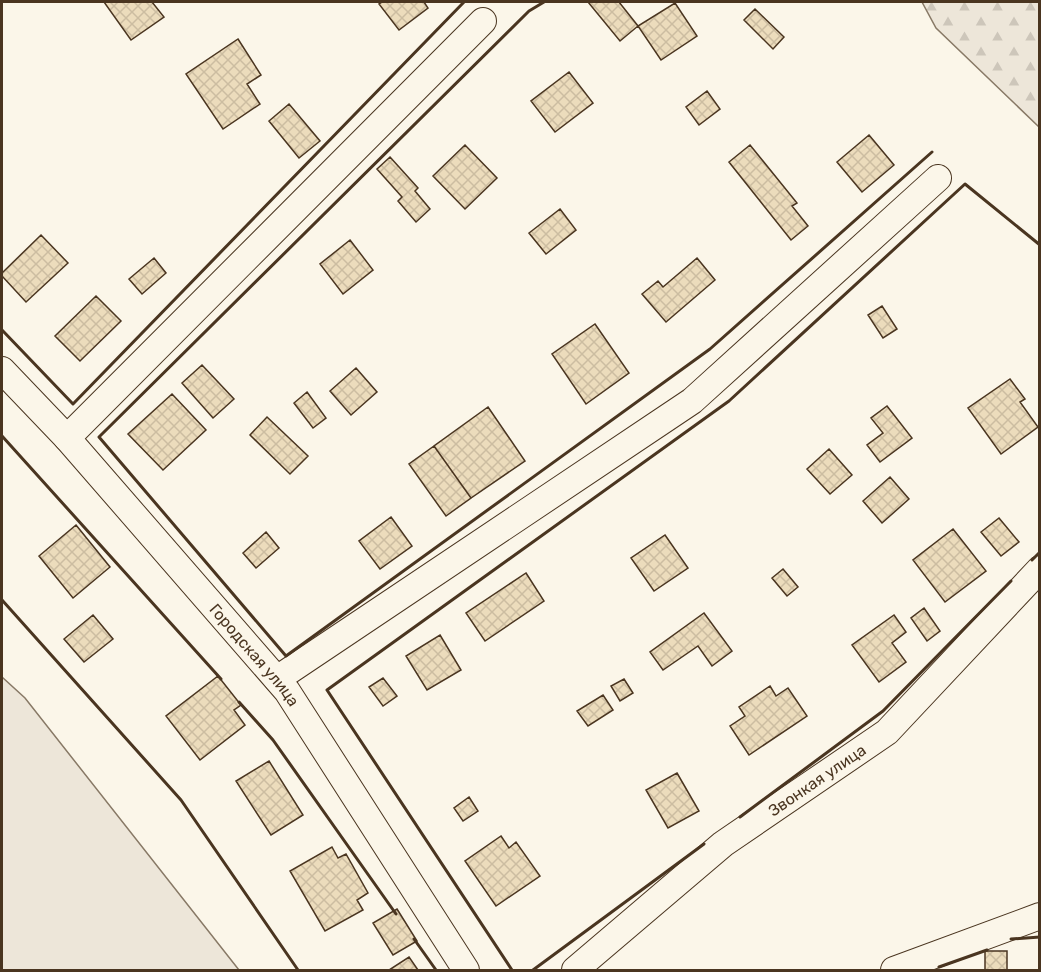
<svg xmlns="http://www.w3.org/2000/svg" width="1041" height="972" font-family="Rubik,sans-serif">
	<defs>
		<pattern id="forest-firs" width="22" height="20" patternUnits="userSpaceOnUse" patternTransform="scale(1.5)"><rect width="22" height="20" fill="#ede6d9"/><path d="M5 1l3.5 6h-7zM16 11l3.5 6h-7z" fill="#cdc6ba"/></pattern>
		<pattern id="building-cross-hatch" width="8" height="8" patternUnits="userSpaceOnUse" patternTransform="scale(1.5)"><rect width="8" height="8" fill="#ecdcbc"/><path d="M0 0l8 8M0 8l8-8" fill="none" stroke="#ccbda1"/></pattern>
	</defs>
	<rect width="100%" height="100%" fill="#fbf6e9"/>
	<path fill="#ede6d9" stroke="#887966" stroke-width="1.5" d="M2,677L25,698L239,970H2Z"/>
	<path fill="url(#forest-firs)" stroke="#887966" stroke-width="1.5" d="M922,2H1039V127L936,28Z"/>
	<path fill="url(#building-cross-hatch)" stroke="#4a3520" stroke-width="1.5" d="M104,2H152L164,17L131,40Z
		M382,2H424L428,8L399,30L379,4Z
		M588,2H619L638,26L620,41Z
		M675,3L697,36L661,60L638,26Z
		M755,9L784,37L773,49L744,20Z
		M238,39L261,75L247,84L260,104L223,129L186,74Z
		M569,72L593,103L555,132L531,101Z
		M707,91L720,109L699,125L686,107Z
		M289,104L320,141L299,158L269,121Z
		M869,135L894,165L862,192L837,162Z
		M465,145L497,178L465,209L433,176Z
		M750,145L797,203L792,206L808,226L791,240L729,162Z
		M390,157L418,188L415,191L430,209L416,222L398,201L402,197L377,169Z
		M560,209L576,230L546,254L529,233Z
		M41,235L68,263L26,302L2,276V273Z
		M350,240L373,270L343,294L320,264Z
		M154,258L166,273L142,294L129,279Z
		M697,258L715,280L666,322L642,294L658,281L663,287Z
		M96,296L121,321L80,361L55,336Z
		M882,306L897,329L883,338L868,315Z
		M595,324L629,373L586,404L552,354Z
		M202,365L234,399L213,418L182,383Z
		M356,368L377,392L351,415L330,391Z
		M1010,379L1025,399L1020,402L1038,427L1001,454L968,408Z
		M307,392L326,418L313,428L294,403Z
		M172,394L206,430L163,470L128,434Z
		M887,406L912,438L880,462L867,445L883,433L871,418Z
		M488,407L525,461L471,498L434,446Z
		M267,417L308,456L290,474L250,435Z
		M434,446L471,498L446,516L409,464Z
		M829,449L852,475L830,494L807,469Z
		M890,477L909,499L882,523L863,501Z
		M391,517L412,546L380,569L359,541Z
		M999,518L1019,542L1001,556L981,532Z
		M76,525L110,567L73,598L39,556Z
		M953,529L986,571L945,602L913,560Z
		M266,532L279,548L256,568L243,553Z
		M665,535L688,568L654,591L631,558Z
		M783,569L798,587L787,596L772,578Z
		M526,573L544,601L485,641L466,613Z
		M924,608L940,631L927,641L911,618Z
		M704,613L732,651L712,666L698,646L663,670L650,652Z
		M93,615L113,639L84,662L64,639Z
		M894,615L906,632L892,643L906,662L879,682L852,645Z
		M440,635L461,670L427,690L406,656Z
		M218,676L241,705L234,710L245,725L200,760L166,716Z
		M383,678L397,696L383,706L369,687Z
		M624,679L633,693L620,701L611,686Z
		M770,686L776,696L788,688L807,716L749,755L730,726L745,716L739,707Z
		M603,695L613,710L588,726L577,711Z
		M269,761L303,815L271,835L236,781Z
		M677,773L699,811L668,828L646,790Z
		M469,797L478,811L463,821L454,808Z
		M501,836L509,848L516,842L540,876L496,906L465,861Z
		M332,847L338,858L346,854L368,893L357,900L363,910L325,931L290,871Z
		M397,909L417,941L393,955L373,923Z
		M985,951H1007V970H985Z
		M409,957L418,970H389Z"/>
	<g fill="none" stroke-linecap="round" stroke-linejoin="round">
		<defs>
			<g id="street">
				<path id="s1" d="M2,370L67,438L287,691L466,970"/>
				<path d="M67,438L483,21"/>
				<path d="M277,679L692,401L938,178"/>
				<path id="s2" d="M575,970L723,844L887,732L1040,569"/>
				<path d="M894,970L1040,916"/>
			</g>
		</defs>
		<use href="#street" stroke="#4a3520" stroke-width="28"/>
		<use href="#street" stroke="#fbf6e9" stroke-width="26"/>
		<path stroke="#4a3520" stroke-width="3" d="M544,2L529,11L99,437L286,656L710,349L932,152
			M2,330L73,404L464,2
			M2,436L221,679
			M1032,560L1040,552
			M2,600L181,800L298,970
			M239,702L273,740L396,914
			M740,817L883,711L1011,581
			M414,939L436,970
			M1011,939L1040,937
			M939,967L987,950
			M512,970L327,690L729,401L965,184L1040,245
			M533,970L704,844"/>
	</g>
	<g text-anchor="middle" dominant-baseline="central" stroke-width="4.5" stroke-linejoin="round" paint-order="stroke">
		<g font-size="16" fill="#4a3520" stroke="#fbf6e9">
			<text stroke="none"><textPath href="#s1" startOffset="381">Городская улица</textPath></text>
			<text stroke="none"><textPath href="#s2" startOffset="308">Звонкая улица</textPath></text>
		</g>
	</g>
	<rect width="1041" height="972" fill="none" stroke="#4a3520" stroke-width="6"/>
</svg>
